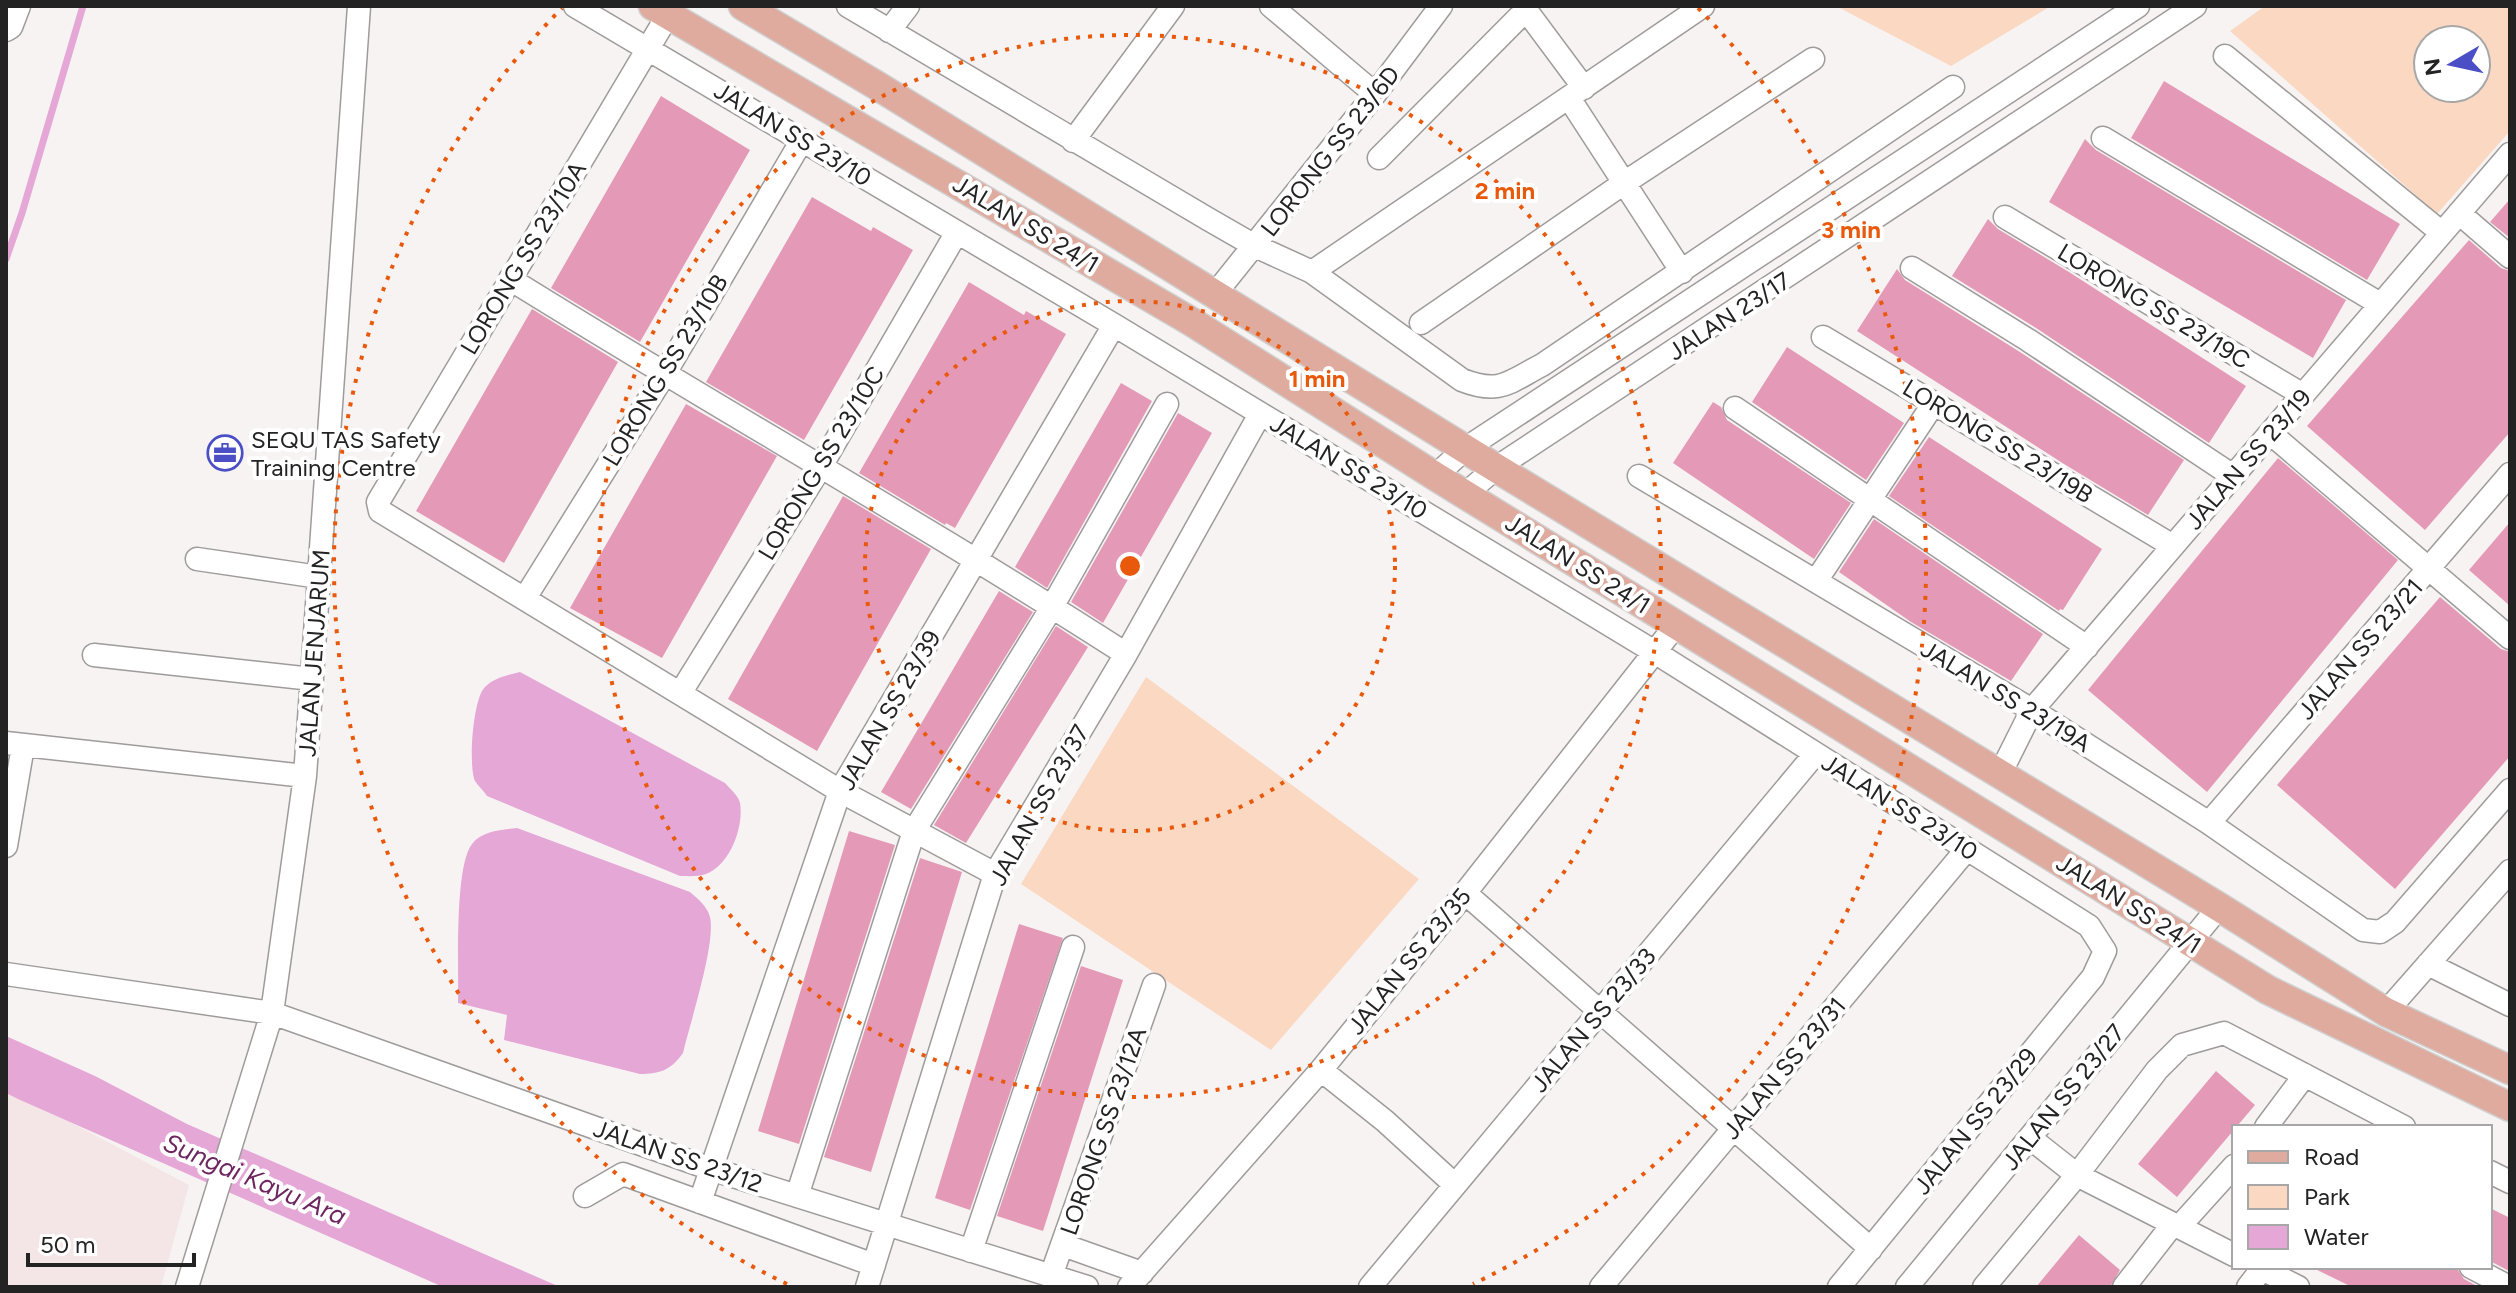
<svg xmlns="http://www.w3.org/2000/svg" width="2516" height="1293" font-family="Figtree,sans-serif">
	<rect width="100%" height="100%" fill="#f7f3f3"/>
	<path fill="#f4e6e7" d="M6,1088L189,1185L161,1287H6Z"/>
	<path fill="#fad8c2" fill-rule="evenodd" d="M1836,6H2051L1951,66Z
		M2265,6H2510V131L2437,214L2230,31ZM2428,40H2476V88H2428Z
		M1146,677L1419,879L1271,1050L1021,884Z"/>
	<path fill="#e5a7d6" d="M520,672L725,783C730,789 738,795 740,803C744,827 730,865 706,874C698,877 688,876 680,876L487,796C484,791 478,786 475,781C468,765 473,698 485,687C495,677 508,675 520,672Z
		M517,828L690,892C698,899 707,906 710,917C716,944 690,1023 683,1053C671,1070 660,1074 640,1074L504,1040L507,1015L458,1003C459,970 454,867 472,844C482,831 502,830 517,828Z
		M6,1036L95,1076L187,1124L560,1287H443L18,1099L6,1093Z"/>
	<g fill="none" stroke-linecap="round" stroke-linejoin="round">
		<path stroke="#e5a7d6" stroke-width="7" d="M6,259L22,213L83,6"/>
	</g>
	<path fill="#e49ab6" d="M2164,81L2400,224L2367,280L2131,138Z
		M661,96L750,150L640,342L551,288Z
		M2085,139L2096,150L2346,300L2313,358L2049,202Z
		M812,197L871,231L873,227L913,250L804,440L706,382Z
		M2510,199V238L2490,222Z
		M1988,219L1998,229L2069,272L2246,386L2209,443L2036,328L1952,276Z
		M2469,240L2501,268L2510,271V432L2425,530L2307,426Z
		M1897,269L1905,280L2020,352L2184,460L2148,515L2064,464L1857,331Z
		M969,282L1024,315L1026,311L1066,334L955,528L946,523L945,525L859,473Z
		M532,309L618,362L504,563L416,511Z
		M1787,347L1904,423L1866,480L1752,402Z
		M1121,383L1152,401L1047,588L1015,567Z
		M1713,402L1721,407L1727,420L1851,503L1814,559L1673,463Z
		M686,404L777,456L662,658L570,608Z
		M1178,413L1212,433L1103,623L1071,602Z
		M1929,437L2102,549L2063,610L2060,609L2059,611L1889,496Z
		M2278,458L2398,560L2207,792L2088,690Z
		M843,496L931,549L817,751L728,699Z
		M1874,519L2043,634L2011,681L1911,622L1839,572Z
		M2510,522V606L2469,570Z
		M999,591L1033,612L911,809L881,792Z
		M2440,597L2501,649L2510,652V756L2395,889L2277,785Z
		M1056,626L1088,647L966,843L934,825Z
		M849,831L895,845L799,1144L758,1131Z
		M920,858L962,872L871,1172L824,1157Z
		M1019,924L1063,938L970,1210L935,1198Z
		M1081,966L1123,980L1043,1231L997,1216Z
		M2216,1071L2255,1105L2177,1197L2138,1164Z
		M2490,1208L2510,1218L2509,1271L2490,1261Z
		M2079,1235L2120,1270L2110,1287H2036Z
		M2311,1267H2452L2458,1270L2464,1279L2479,1287H2352Z"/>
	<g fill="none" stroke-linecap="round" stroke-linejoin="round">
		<defs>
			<path id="minor" d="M575,6L1114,325L1653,651L2089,926L2105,951L2093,977L1839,1287
				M848,6L1208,219L1255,246L1312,272L1462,380C1500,395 1509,382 1542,365L1953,87
				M1271,6L1375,94
				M1523,6L1584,88
				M668,15L378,502L380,511L840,791L995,874
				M6,30L11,27L19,6
				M889,31L908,6
				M2225,56L2442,233
				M1569,98L1682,272
				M2103,138L2380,304
				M1073,141L1173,6
				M1379,158L1526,10
				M2459,213L2510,257
				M2005,217L2303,395
				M1912,268L2028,340L2233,476
				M1312,272L1703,6
				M510,279C714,406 924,524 1126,654
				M1215,294L1375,94L1441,6
				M1421,323L1624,183L1813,59
				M1823,337L2173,546
				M1735,408L2087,647
				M2270,433L2510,638
				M1435,476L1465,449L2138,6
				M1639,476L2032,710L2209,823L2363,930L2380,932L2395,922L2510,790
				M1465,494L1496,468L2195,6
				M197,559L319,577
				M1816,581L1934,403
				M525,598L664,375L802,140
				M94,655L312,679
				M681,692L820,468L957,232
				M6,743L305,776
				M2000,774L2032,710L2510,154
				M2209,823L2510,474
				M6,846L23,746
				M1465,893L1871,1249
				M2428,964L2510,1005
				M6,974L272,1013L711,1169L1087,1287
				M2386,1012L2510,871
				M1321,1070L1385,1121L1455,1185
				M2266,1127L2305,1075
				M2030,1138L2077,1175L2234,1255
				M2490,1172L2510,1182
				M585,1196L623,1174L874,1265
				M797,1196L914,831L1052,607L1167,404
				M700,1202L840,791L1114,325
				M2179,1227L2234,1166
				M1063,1245L1142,1273
				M971,1251L1073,947
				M2258,1267L2298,1287
				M2471,1267L2509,1287
				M1051,1276L1154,985
				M187,1287L272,1013L305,776L359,6
				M867,1287L995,874L1126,654L1260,414
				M1129,1287L1321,1070L1465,893L1676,625
				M1370,1287L1815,754
				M1601,1287L1967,849
				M1907,1287L2219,907
				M1984,1287L2077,1175L2157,1070L2182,1045L2224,1033L2404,1127
				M2124,1287L2173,1224
				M2248,1287L2262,1269"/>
			<path id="major" d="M653,6L1192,322L1435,476L2268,990L2510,1107
				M743,6L876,85L1496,468L2219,907L2386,1012L2510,1070"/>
		</defs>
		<use href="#minor" stroke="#9f9b9b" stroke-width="25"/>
		<use href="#major" stroke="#cfcfcf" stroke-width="31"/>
		<use href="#minor" stroke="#fff" stroke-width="22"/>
		<use href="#major" stroke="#dfab9e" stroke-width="28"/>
	</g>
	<g fill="none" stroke="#e8590c" stroke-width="4" stroke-dasharray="4 8">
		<circle cx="1130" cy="566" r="265"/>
		<circle cx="1130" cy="566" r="531"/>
		<path d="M787 1284A796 796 0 0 1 562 8M1698 8A796 796 0 0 1 1473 1284"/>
	</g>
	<defs>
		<symbol id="office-ring" viewBox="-11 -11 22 22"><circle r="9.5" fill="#fff" stroke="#4b4fc5" stroke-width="1.5"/><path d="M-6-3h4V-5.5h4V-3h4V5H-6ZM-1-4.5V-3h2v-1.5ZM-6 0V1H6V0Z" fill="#4b4fc5"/></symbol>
	</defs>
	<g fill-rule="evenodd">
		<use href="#office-ring" x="205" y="433" width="40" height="40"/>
	</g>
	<g text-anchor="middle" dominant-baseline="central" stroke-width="8" stroke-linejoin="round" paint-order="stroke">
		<g font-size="24" fill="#242323" stroke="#fff">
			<text transform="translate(793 134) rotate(31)">JALAN SS 23/10</text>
			<text transform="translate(1330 151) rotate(-52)">LORONG SS 23/6D</text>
			<text transform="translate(1026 224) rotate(31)">JALAN SS 24/1</text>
			<text transform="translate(523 258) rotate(-59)">LORONG SS 23/10A</text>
			<text transform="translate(2154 306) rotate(31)">LORONG SS 23/19C</text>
			<text transform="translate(1729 316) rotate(-33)">JALAN 23/17</text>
			<text transform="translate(665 370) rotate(-59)">LORONG SS 23/10B</text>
			<text transform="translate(1998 441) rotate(31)">LORONG SS 23/19B</text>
			<text transform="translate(2248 459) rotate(-49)">JALAN SS 23/19</text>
			<text transform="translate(821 463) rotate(-59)">LORONG SS 23/10C</text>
			<text transform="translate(1349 467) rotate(31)">JALAN SS 23/10</text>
			<text transform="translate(1578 564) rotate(32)">JALAN SS 24/1</text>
			<text transform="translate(2360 649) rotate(-49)">JALAN SS 23/21</text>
			<text transform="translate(314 653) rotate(-86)">JALAN JENJARUM</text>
			<text transform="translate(2006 696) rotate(31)">JALAN SS 23/19A</text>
			<text transform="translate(889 710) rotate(-60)">JALAN SS 23/39</text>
			<text transform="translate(1039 805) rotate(-61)">JALAN SS 23/37</text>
			<text transform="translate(1900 807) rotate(32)">JALAN SS 23/10</text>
			<text transform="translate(2129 904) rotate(32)">JALAN SS 24/1</text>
			<text transform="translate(1409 961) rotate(-51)">JALAN SS 23/35</text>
			<text transform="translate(1593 1020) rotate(-50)">JALAN SS 23/33</text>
			<text transform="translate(1784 1068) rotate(-50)">JALAN SS 23/31</text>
			<text transform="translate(2063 1097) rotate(-51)">JALAN SS 23/27</text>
			<text transform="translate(1975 1121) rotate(-51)">JALAN SS 23/29</text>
			<text transform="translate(1103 1131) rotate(-71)">LORONG SS 23/12A</text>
			<text transform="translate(678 1156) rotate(19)">JALAN SS 23/12</text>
		</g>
		<g font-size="24" fill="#242323" stroke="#fff" text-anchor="start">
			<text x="251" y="439">SEQU TAS Safety<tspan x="251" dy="28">Training Centre</tspan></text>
		</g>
		<g font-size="26" font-style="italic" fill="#6d2660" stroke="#fff">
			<text transform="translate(255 1179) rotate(23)">Sungai Kayu Ara</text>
		</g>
	</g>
	<circle cx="1130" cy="566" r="12" fill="#e8590c" stroke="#fff" stroke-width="4"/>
	<g font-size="24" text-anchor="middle" font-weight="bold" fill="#e8590c" stroke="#fff" stroke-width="8" stroke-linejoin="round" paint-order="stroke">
		<text x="1505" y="199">2 min</text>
		<text x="1851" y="238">3 min</text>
		<text x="1317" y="387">1 min</text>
	</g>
	<rect width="2516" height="1293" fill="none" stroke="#242323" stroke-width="16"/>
	<rect x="2232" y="1125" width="260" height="144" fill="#ffffff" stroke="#a7a7a7" stroke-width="2"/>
	<rect x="2248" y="1151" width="40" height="12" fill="#dfab9e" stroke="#a7a7a7" stroke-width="2"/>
	<text x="2304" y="1165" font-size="24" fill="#242323">Road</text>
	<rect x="2248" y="1185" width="40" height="24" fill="#fad8c2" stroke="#a7a7a7" stroke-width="2"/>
	<text x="2304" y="1205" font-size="24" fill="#242323">Park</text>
	<rect x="2248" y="1225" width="40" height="24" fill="#e5a7d6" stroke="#a7a7a7" stroke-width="2"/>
	<text x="2304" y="1245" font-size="24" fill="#242323">Water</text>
	<g transform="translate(2452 64) rotate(261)"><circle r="38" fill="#ffffff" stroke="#a7a7a7" stroke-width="2"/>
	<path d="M0-6L14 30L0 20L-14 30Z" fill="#4b4fc5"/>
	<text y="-12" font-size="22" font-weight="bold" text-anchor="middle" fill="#242323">N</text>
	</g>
	<path d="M28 1253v12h166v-12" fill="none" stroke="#242323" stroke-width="4"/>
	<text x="40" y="1253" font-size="24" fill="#242323" stroke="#ffffff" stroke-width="6" paint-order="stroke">50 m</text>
</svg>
